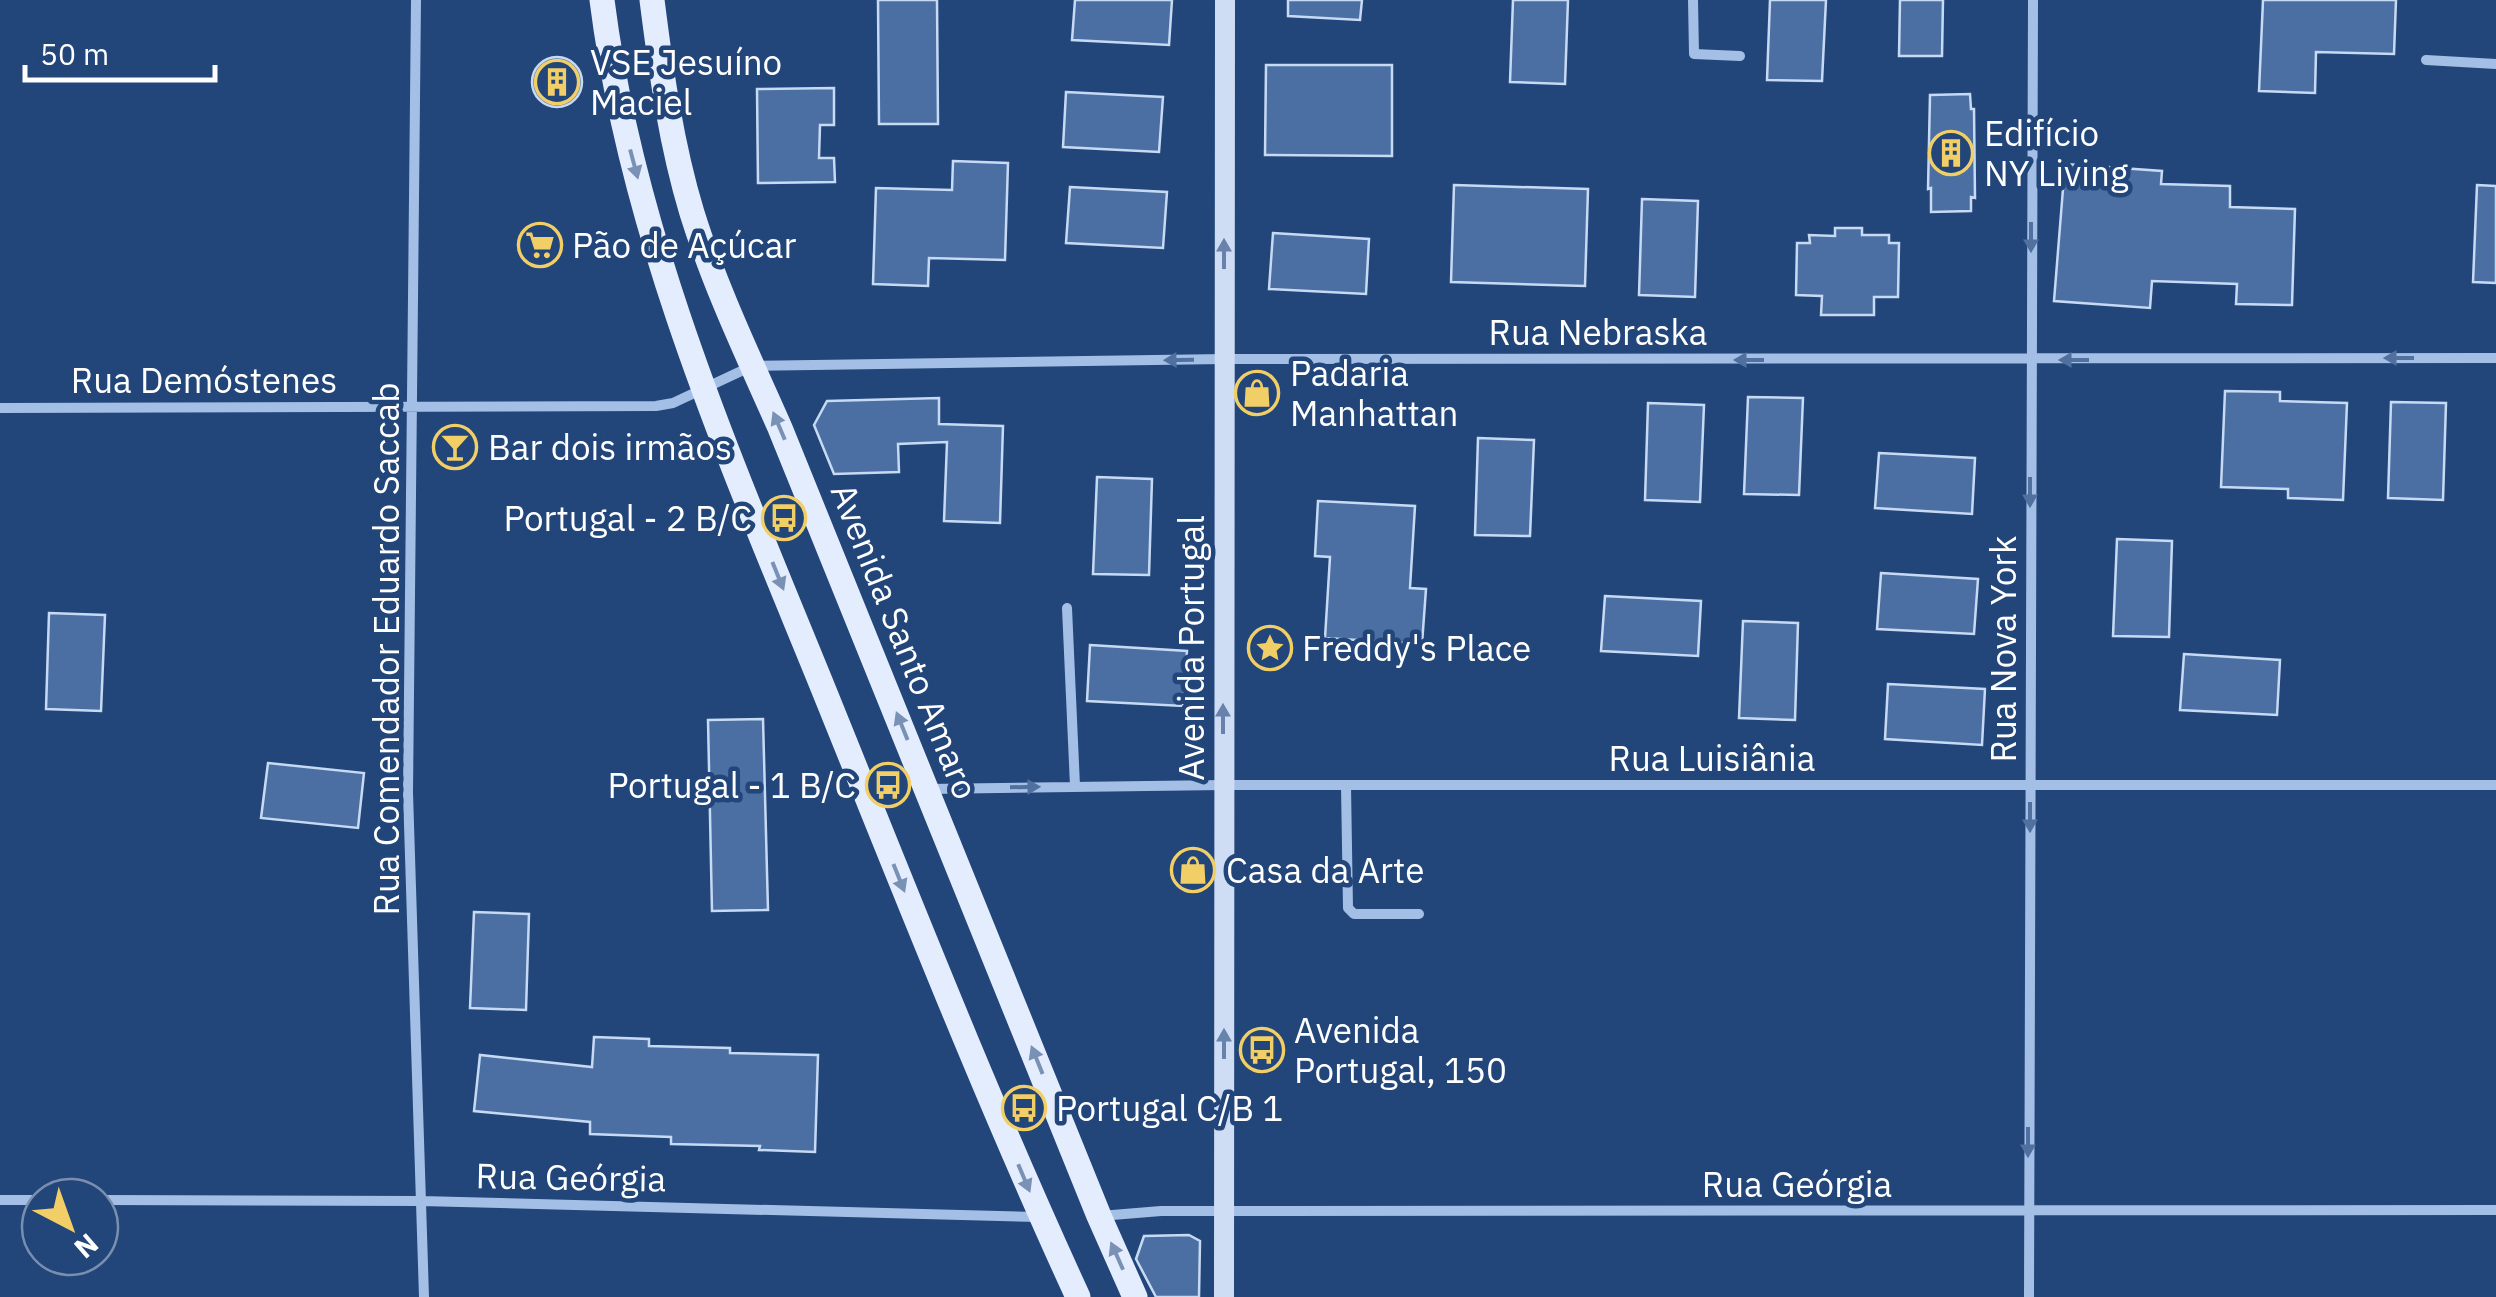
<svg xmlns="http://www.w3.org/2000/svg" width="2496" height="1297" font-family="'IBM Plex Sans',sans-serif">
	<rect width="100%" height="100%" fill="#22457a"/>
	<path fill="#4b6fa3" stroke="#c7daf4" stroke-width="2.5" d="M878,0H937L938,124H879Z
		M1075,0H1172L1169,45L1072,40Z
		M1288,0H1362L1360,20L1288,16Z
		M1513,0H1568L1565,84L1510,82Z
		M1770,0H1826L1822,81L1767,80Z
		M1900,0H1943L1942,56H1899Z
		M2263,0H2396L2394,54L2316,52L2315,93L2259,91Z
		M532 82a25 25 0 1 1 50 0a25 25 0 1 1-50 0Z
		M1266,65H1392V156L1265,155Z
		M834,88V125H820L819,158H834L835,182L758,183L757,89Z
		M1066,92L1163,97L1159,152L1063,147Z
		M1970,94L1971,109H1974L1975,198L1971,197V211L1931,212V188L1928,189L1930,95Z
		M953,161L1008,163L1005,260L929,258L928,286L873,284L876,188L952,190Z
		M2065,164L2162,171L2161,184L2230,186V207L2295,209L2292,305L2236,304L2237,284L2152,281L2150,308L2054,301Z
		M1454,185L1588,189L1585,286L1451,282Z
		M2477,185L2496,186V283L2473,282Z
		M1070,187L1167,192L1163,248L1066,243Z
		M1642,199L1698,201L1695,297L1639,295Z
		M1835,228H1862V235H1889V243H1899L1898,297H1874V315H1821L1822,296L1796,295L1797,243H1810L1809,235L1835,236Z
		M1273,233L1369,239L1366,294L1269,289Z
		M2225,391L2280,392V401L2347,403L2343,500L2288,498V489L2221,487Z
		M1748,397L1803,398L1799,495L1744,494Z
		M939,398V424L1003,426L1000,523L944,521L947,442L898,444L899,472L834,474L814,425L827,401Z
		M2391,402L2446,403L2443,500L2388,498Z
		M1648,403L1704,405L1700,502L1645,500Z
		M1478,438L1534,440L1530,536L1475,535Z
		M1879,453L1975,458L1972,514L1875,508Z
		M1097,477L1152,479L1149,575L1093,574Z
		M1318,501L1415,506L1410,588L1426,589L1422,644L1325,638L1330,557L1315,556Z
		M2117,539L2172,541L2169,637L2113,636Z
		M1881,573L1978,579L1974,634L1877,629Z
		M1605,596L1701,601L1698,656L1601,651Z
		M49,613L105,615L101,711L46,709Z
		M1743,621L1798,623L1795,720L1739,718Z
		M1090,645L1187,651L1183,706L1087,701Z
		M2184,654L2280,660L2277,715L2180,710Z
		M1888,684L1985,689L1982,745L1885,739Z
		M763,719L768,910L712,911L708,720Z
		M268,763L364,773L358,828L261,818Z
		M474,912L529,914L526,1010L470,1008Z
		M594,1037L649,1039V1046L730,1048V1053L818,1055L815,1152L759,1150L760,1146L671,1144V1137L590,1134V1122L474,1111L480,1055L592,1067Z
		M1189,1235L1200,1241L1199,1297H1156L1136,1259L1144,1236Z"/>
	<g fill="none" stroke-linecap="round" stroke-linejoin="round">
		<path stroke="#a4bfe5" stroke-width="10" d="M416,0L408,793L424,1297
			M1693,0L1694,54L1740,56
			M2426,60L2496,64
			M0,408L656,406L673,403L752,366L1224,359L2496,358
			M1067,608L1075,786
			M1346,786L1348,908L1354,914H1419
			M928,789L1223,785H2496
			M0,1200H40
			M100,1200L421,1201L1039,1217
			M1100,1216L1161,1211L2496,1210
			M2029,1297L2033,0"/>
		<path stroke="#ceddf4" stroke-width="20" d="M1224,1297L1225,0"/>
		<path stroke="#e4edfd" stroke-width="25" d="M602,0C632,238 731,462 821,683C904,888 985,1095 1078,1297
			M652,0C661,71 671,144 692,213C715,287 749,358 780,428L1099,1216L1135,1297"/>
	</g>
	<defs><path id="oneway-solid" d="M-6-.8H1V-3.2L6.5 0L1 3.2V.8H-6Z" transform="scale(2.5)"/></defs>
	<g fill="#7991b5">
		<use href="#oneway-solid" transform="translate(634 164) rotate(75)"/>
		<use href="#oneway-solid" transform="translate(779 426) rotate(-113)"/>
		<use href="#oneway-solid" transform="translate(778 576) rotate(68)"/>
		<use href="#oneway-solid" transform="translate(902 726) rotate(-112)"/>
		<use href="#oneway-solid" transform="translate(899 878) rotate(68)"/>
		<use href="#oneway-solid" transform="translate(1037 1060) rotate(-112)"/>
		<use href="#oneway-solid" transform="translate(1024 1178) rotate(67)"/>
		<use href="#oneway-solid" transform="translate(1117 1256) rotate(-114)"/>
	</g>
	<g fill="#50709f">
		<use href="#oneway-solid" transform="translate(2031 237) rotate(90)"/>
		<use href="#oneway-solid" transform="translate(2399 358) rotate(180)"/>
		<use href="#oneway-solid" transform="translate(1179 360) rotate(179)"/>
		<use href="#oneway-solid" transform="translate(1749 360) rotate(-180)"/>
		<use href="#oneway-solid" transform="translate(2074 360) rotate(180)"/>
		<use href="#oneway-solid" transform="translate(2030 492) rotate(90)"/>
		<use href="#oneway-solid" transform="translate(1025 787) rotate(-1)"/>
		<use href="#oneway-solid" transform="translate(2030 817) rotate(90)"/>
		<use href="#oneway-solid" transform="translate(2028 1142) rotate(90)"/>
	</g>
	<g fill="#6782ab">
		<use href="#oneway-solid" transform="translate(1224 254) rotate(-90)"/>
		<use href="#oneway-solid" transform="translate(1223 719) rotate(-90)"/>
		<use href="#oneway-solid" transform="translate(1224 1044) rotate(-90)"/>
	</g>
	<defs>
		<symbol id="building-ring" viewBox="-11 -11 22 22"><circle r="9.5" fill="#22457a" stroke="#f1ce66" stroke-width="1.5"/><path d="M-4-6H4V6H1V3H-1V6H-4ZM-2.5-4.3h1.7v1.8h-1.7ZM.8-4.3h1.7v1.8H.8ZM-2.5-1h1.7V.8h-1.7ZM.8-1h1.7V.8H.8Z" fill="#f1ce66"/></symbol>
		<symbol id="supermarket-ring" viewBox="-11 -11 22 22"><circle r="9.5" fill="#22457a" stroke="#f1ce66" stroke-width="1.5"/><path d="M-6-5.5h2.5l.6 2H6L4.5 2H-2.5L-4.4-4H-6ZM-1.5 3.2a1.3 1.3 0 1 0 .1 0ZM3 3.2a1.3 1.3 0 1 0 .1 0Z" fill="#f1ce66"/></symbol>
		<symbol id="shop-ring" viewBox="-11 -11 22 22"><circle r="9.5" fill="#22457a" stroke="#f1ce66" stroke-width="1.5"/><path d="M-5-2.5h2.3a2.7 3.5 0 0 1 5.4 0H5L5.5 6h-11ZM-1.5-2.5h3a1.5 2.3 0 0 0-3 0Z" fill="#f1ce66"/></symbol>
		<symbol id="bar-ring" viewBox="-11 -11 22 22"><circle r="9.5" fill="#22457a" stroke="#f1ce66" stroke-width="1.5"/><path d="M-6-5H6L.8 .8V4.5H3.5V6h-7V4.5H-.8V.8Z" fill="#f1ce66"/></symbol>
		<symbol id="bus-ring" viewBox="-11 -11 22 22"><circle r="9.5" fill="#22457a" stroke="#f1ce66" stroke-width="1.5"/><path d="M-5-6H5V4H4V6H2V4H-2V6H-4V4H-5ZM-3.5-4V0h7V-4ZM-3.5 1.2v1.5H-2V1.2ZM2 1.2v1.5H3.5V1.2Z" fill="#f1ce66"/></symbol>
		<symbol id="sight-ring" viewBox="-11 -11 22 22"><circle r="9.5" fill="#22457a" stroke="#f1ce66" stroke-width="1.5"/><path d="M0-6L1.8-2.2L6-1.7L2.9 1.2L3.7 5.4L0 3.3L-3.7 5.4L-2.9 1.2L-6-1.7L-1.8-2.2Z" fill="#f1ce66"/></symbol>
	</defs>
	<g fill-rule="evenodd">
		<use href="#building-ring" x="532" y="57" width="50" height="50"/>
		<use href="#building-ring" x="1926" y="128" width="50" height="50"/>
		<use href="#supermarket-ring" x="515" y="220" width="50" height="50"/>
		<use href="#shop-ring" x="1232" y="368" width="50" height="50"/>
		<use href="#bar-ring" x="430" y="422" width="50" height="50"/>
		<use href="#bus-ring" x="759" y="493" width="50" height="50"/>
		<use href="#sight-ring" x="1245" y="623" width="50" height="50"/>
		<use href="#bus-ring" x="863" y="760" width="50" height="50"/>
		<use href="#shop-ring" x="1168" y="845" width="50" height="50"/>
		<use href="#bus-ring" x="1237" y="1025" width="50" height="50"/>
		<use href="#bus-ring" x="999" y="1083" width="50" height="50"/>
	</g>
	<g text-anchor="middle" dominant-baseline="central" stroke-width="9" stroke-linejoin="round" paint-order="stroke">
		<g font-size="35" fill="#fff" stroke="#22457a" text-anchor="start">
			<text x="590" y="62">VSE Jesuíno<tspan x="590" dy="40">Maciel</tspan></text>
			<text x="1984" y="133">Edifício<tspan x="1984" dy="40">NY Living</tspan></text>
			<text x="572" y="245">Pão de Açúcar</text>
			<text x="1290" y="373">Padaria<tspan x="1290" dy="40">Manhattan</tspan></text>
			<text x="488" y="447">Bar dois irmãos</text>
			<text x="752" y="518" text-anchor="end">Portugal - 2 B/C</text>
			<text x="1302" y="648">Freddy's Place</text>
			<text x="856" y="785" text-anchor="end">Portugal - 1 B/C</text>
			<text x="1226" y="870">Casa da Arte</text>
			<text x="1294" y="1030">Avenida<tspan x="1294" dy="40">Portugal, 150</tspan></text>
			<text x="1056" y="1108">Portugal C/B 1</text>
		</g>
		<g font-size="35" fill="#fff" stroke="#22457a">
			<text x="1598" y="332">Rua Nebraska</text>
			<text x="204" y="380">Rua Demóstenes</text>
			<text transform="translate(905 641) rotate(68)">Avenida Santo Amaro</text>
			<text transform="translate(1191 648) rotate(-90)">Avenida Portugal</text>
			<text transform="translate(386 649) rotate(-90)">Rua Comendador Eduardo Saccab</text>
			<text transform="translate(2003 649) rotate(-90)">Rua Nova York</text>
			<text x="1712" y="758">Rua Luisiânia</text>
			<text transform="translate(571 1177) rotate(1)">Rua Geórgia</text>
			<text x="1797" y="1184">Rua Geórgia</text>
		</g>
	</g>
	<g transform="translate(70 1227) rotate(139)"><circle r="48" fill="#22457a" stroke="#7a8faf" stroke-width="2.5"/>
	<path d="M0-8L18 38L0 25L-18 38Z" fill="#f1ce66"/>
	<text y="-15" font-size="28" font-weight="bold" text-anchor="middle" fill="#ffffff">N</text>
	</g>
	<path d="M25 65v15h190v-15" fill="none" stroke="#ffffff" stroke-width="5"/>
	<text x="40" y="65" font-size="30" fill="#ffffff" stroke="#22457a" stroke-width="8" paint-order="stroke">50 m</text>
</svg>
